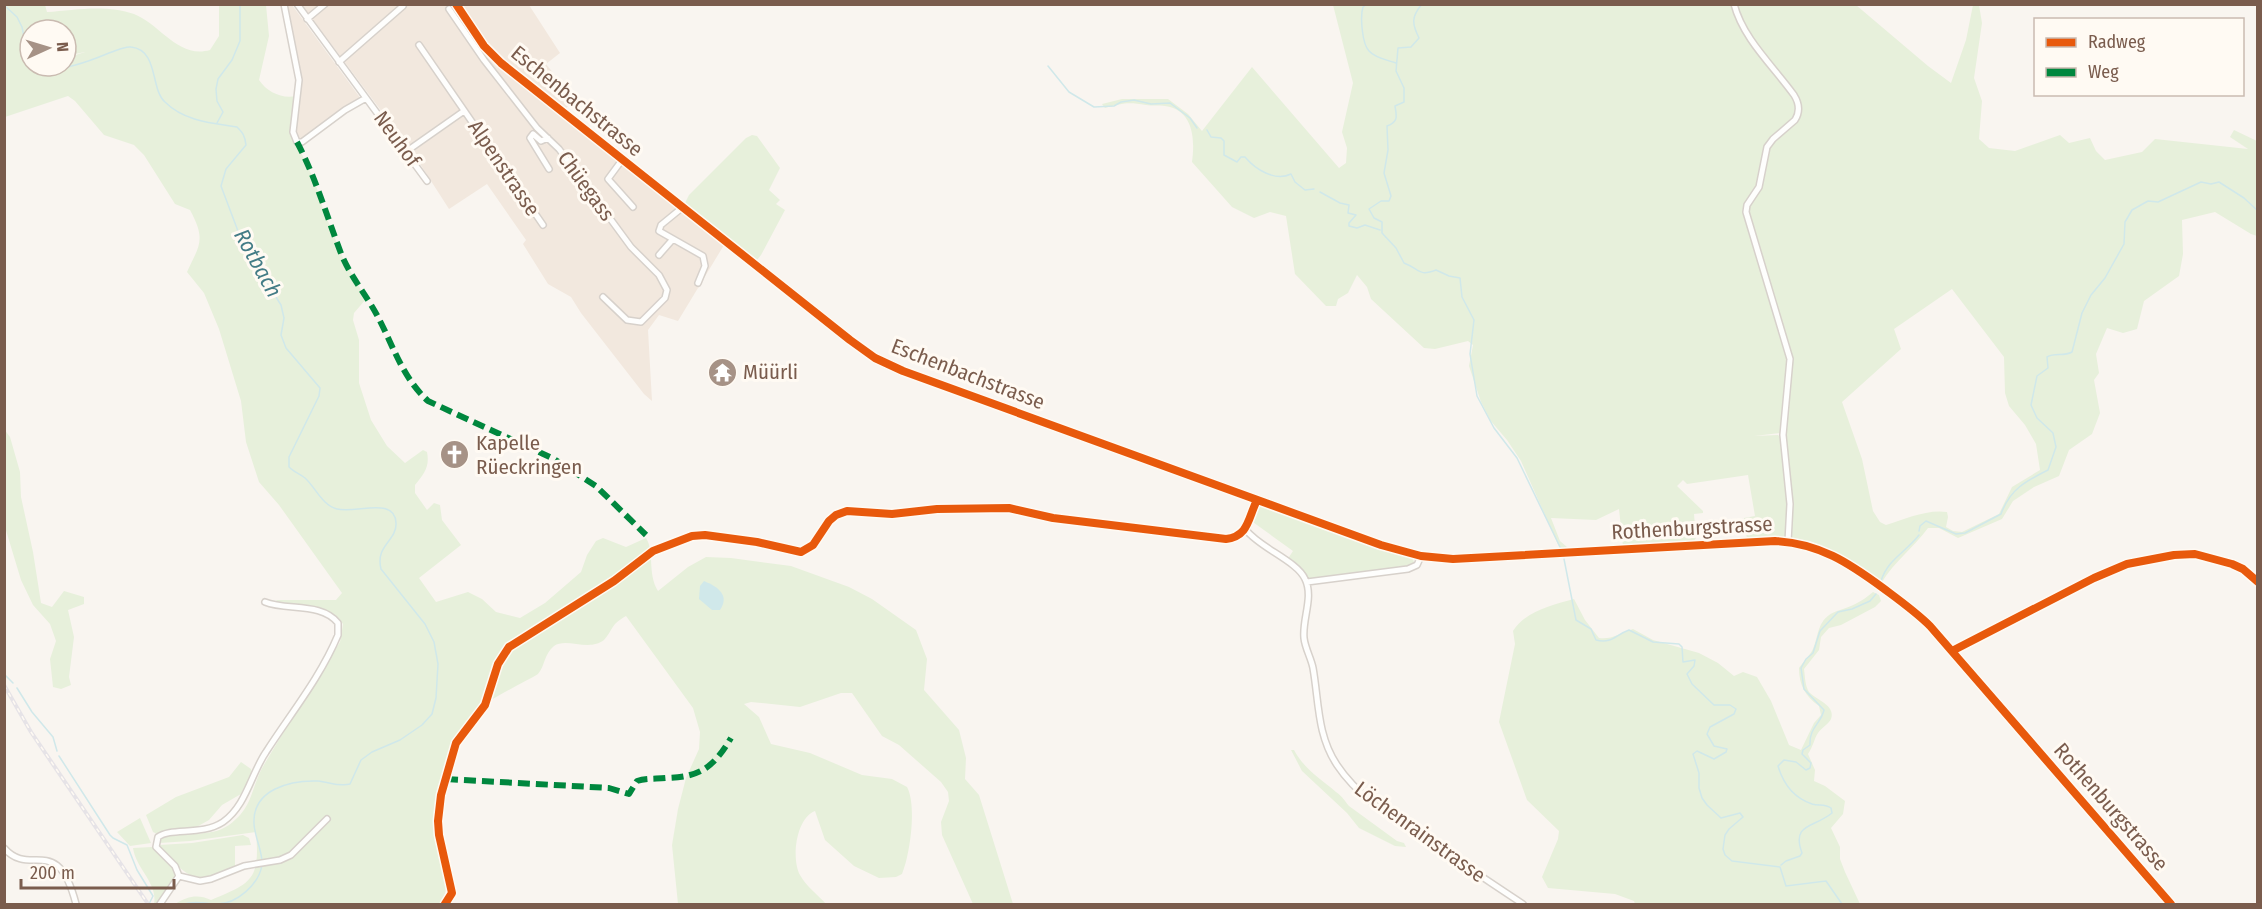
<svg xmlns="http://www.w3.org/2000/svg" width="2262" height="909" font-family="'Fira Sans Condensed',sans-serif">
	<rect width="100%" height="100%" fill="#f9f5f0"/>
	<path fill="#f2e8de" d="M285,5H292L361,99L302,140L299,139L295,131L299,70Z
		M302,5H529L560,53L546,64L574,99L561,114L724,245L678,321L659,315L648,330L652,401L644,394L581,313L571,297L548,284L523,244L526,240L487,184L449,209L415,156Z"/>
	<path fill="#e7f0db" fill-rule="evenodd" d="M5,5H45L47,12C74,10 107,4 134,14C160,24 178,59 210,50L219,36V5H266L269,36L259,80C267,92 282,99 296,96L295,140L315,182L323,209L343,258L366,299L354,313L353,320L359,340V383L371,420L387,446L405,463L423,450L427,452C430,467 424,474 415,485V493L427,510L434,503L440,505L442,520L461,545L419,578L436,602L468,592L482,599L496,612L520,618L545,603L581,572L587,555L596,541L603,538L626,547L646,538C655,552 647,573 658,591L688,567L706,557L731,558L791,566L849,587L872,599L916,630L927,659L924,690L959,730L966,758L965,779L979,795L1013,904H973L942,835L941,822L949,801L948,792L941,782L899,745L882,736L852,693H841L800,707L751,702L744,704L759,717L771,744L810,753L862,775L892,779L907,787C917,805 910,855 902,874L896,877L879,878L854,866L825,840L815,811C796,818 791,859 800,875C806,886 818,895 826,904H678L672,845L678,809L686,778L699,749L700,732L693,708L626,616C622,618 618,621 615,624C611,629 608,636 604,640C589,652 566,637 554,646C544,654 545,666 538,674C527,681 489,699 482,707C454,739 430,794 438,838C443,862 454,882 440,904H175C188,896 198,894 211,900C253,883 260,879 256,832L190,841L159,843L162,837C184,830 209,839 229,825C255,806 250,787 265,763C289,722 315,682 340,642L343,624C330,604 300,605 278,602L276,600H336L342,593L279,505L259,482L246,442L241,401L219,329L204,293L187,272C200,244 206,240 190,210L175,204L144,155L134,145L104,135L75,101L68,96L5,117ZM30,30H66V56L85,52L66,58V66H46L43,69L30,66Z
		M1333,5H1856L1928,66L1951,83L1966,40L1973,5H1979L1982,23L1974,78L1982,101L1979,139L1989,148L2015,151L2060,135L2069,143L2090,138L2096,151L2105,160L2142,152L2155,139L2248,149L2230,137L2234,130L2257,141V236L2251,234L2215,212L2182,220L2183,254L2179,276L2144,301L2137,329L2123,333L2107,328L2096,354L2099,373L2094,380L2100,413L2092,434L2069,450L2059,476L2034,487L2013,501L2002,519L1958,538L1939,528H1928C1914,547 1894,562 1882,582C1853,562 1827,542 1791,538L1790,536L1791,498L1784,440L1792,365L1786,341L1785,343L1788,360L1781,433L1754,436L1778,435L1781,438L1788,492L1786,537L1747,539L1744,518L1755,516L1748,475L1687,484L1683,480L1677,486L1703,511V513L1694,514L1696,538L1693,542L1623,546L1619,509L1596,520L1551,518L1560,541L1567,547L1560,549L1521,461L1507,440L1490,420L1481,402L1469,366L1473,345L1468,341L1435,349L1424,348L1371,299L1367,287L1357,275L1348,293L1338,299L1336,306H1326L1295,274L1286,216L1270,212L1254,218L1232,207L1192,162C1195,140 1194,110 1165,106C1159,105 1152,106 1146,105C1128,102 1123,103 1105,108L1102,104L1122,99H1168L1188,114L1202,131L1252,67L1339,168L1346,163L1347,148L1342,132L1353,83ZM1952,289L2004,357L2005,393L2009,406L2025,425L2036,444L2040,470L2012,487L1999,514L1962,532L1953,531L1946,527L1948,517L1947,512C1927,509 1905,519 1886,525L1880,522L1873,511L1862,459L1842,402L1901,349L1894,329Z
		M752,135L757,136L780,168L769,190L780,200L776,204L785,210L761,255L757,260L753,261L685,203L689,195L746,138Z
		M4,429L10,437L20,472L21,497L33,552L41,603L52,607L64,591L84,597V604L68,610L74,637L69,677L71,685L61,689L53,687L50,659L56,641L50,624L33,605L21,580L5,527Z
		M1257,504L1412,557L1414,562L1407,567L1310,580L1287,560L1293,551L1250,520Z
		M1873,592L1879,595L1881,601L1875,607L1841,625L1829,628L1821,637L1819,650L1804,669C1805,676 1805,686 1809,692C1816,700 1836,705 1831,719C1829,724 1821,728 1818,733C1814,739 1813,747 1808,754L1815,770L1814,781L1825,786L1845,801L1843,814L1831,828L1840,847V859L1845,872L1860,904H1635L1634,901L1615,894L1548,888L1542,877L1558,839L1559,831L1527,800L1499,722L1515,644L1513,631C1526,611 1552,605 1574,599L1585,620L1599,638C1611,640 1621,633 1633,629L1653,640L1699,653L1718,663L1734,676L1743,672L1757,677L1771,701L1789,745L1801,750L1814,723L1821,715L1819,706C1805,696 1799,685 1799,668C1803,662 1811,654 1813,649C1819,635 1817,618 1837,611C1852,606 1860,603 1873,592Z
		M1291,750H1294C1305,770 1320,778 1336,792C1343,797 1344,800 1349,806L1397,841L1404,843L1406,847L1395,846L1359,828L1347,813L1302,771Z
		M241,762L251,769L252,774L241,794L222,805L209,820L191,830H166L157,834L153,832L146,815L176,797L229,777Z
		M140,818L151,843L130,846L117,832Z
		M243,835L249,838L251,845L235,846V867C208,877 197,886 175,863C169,857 162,851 159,845L192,843Z
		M152,847L172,867L176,874L156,904H154C158,883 136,869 133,848Z"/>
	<path fill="#d0e8ea" d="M704,581C718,587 730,595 720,610H712L699,599L700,586Z"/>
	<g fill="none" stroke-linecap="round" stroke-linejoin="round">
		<path stroke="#d0e8ea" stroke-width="1.5" d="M1367,4L1363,7C1360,16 1362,44 1369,51C1375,58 1387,60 1396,63
			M1422,4C1411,17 1412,24 1419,38L1411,47L1398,48L1396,71L1404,88V102L1395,106C1397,117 1398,122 1387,126L1388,150L1384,173L1391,196L1389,201H1381L1369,209L1374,218L1382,222V233L1396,248L1404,263C1420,269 1418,277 1436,270L1449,276L1460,278L1462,297L1474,320L1470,354L1477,396L1494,428L1517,458L1561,549
			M4,5L17,17L22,27L30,65
			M30,66C50,77 90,61 109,53C116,51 124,46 131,47C159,50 150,89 165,102C184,121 211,123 237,127C243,133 245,136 246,145L226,169L221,186L244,247L281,305L284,318L281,335L286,348L320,388L319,396L289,457V467C294,472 300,474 305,478C316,488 322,505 337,509C356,514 395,496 396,523C397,541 375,545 381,569L425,624L434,642L438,664L436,698L432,714L422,725L400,740L372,752L361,760L350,784C339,787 329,782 318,781C291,780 252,789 254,824C255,837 261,848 262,861
			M1048,66L1069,92L1094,107L1114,106L1121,102L1134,100L1151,104L1170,103L1190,118L1197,128
			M217,123L223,112L217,101L216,89L218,79L232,60L240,41V4
			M1207,130L1211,137L1221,138L1224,141V155L1237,162L1241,157H1245C1255,169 1275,182 1291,174L1295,182L1305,190L1314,189
			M1320,192L1340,203L1349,205L1348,213L1356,215L1349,223V226L1357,228L1365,225L1380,230
			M1919,531L1920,526L1926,521L1956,534L1965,533L2001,514C2010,489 2026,481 2048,470L2056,447L2053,433L2037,418L2031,405L2037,376L2048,368L2047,357C2055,352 2063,357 2072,352L2082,313L2091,295L2105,278L2124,244L2125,222L2132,210L2148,201L2158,202L2201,182L2211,184L2219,182L2244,198L2258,211
			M1564,559L1576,620L1591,629L1596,640C1612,644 1615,635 1629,630L1653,642L1679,644L1682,647L1683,662L1695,660L1694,666L1687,674L1692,684L1714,705H1730L1736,709L1734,714L1710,727L1707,734L1714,746L1727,749L1726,752L1714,759L1697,751L1693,754L1699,773V788L1702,798L1707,805L1721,818L1740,813L1743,817L1729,829L1725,835L1723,849L1725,855L1732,861L1780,867L1786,886L1826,881L1842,904
			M1881,581C1888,559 1906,552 1919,535
			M4,674L13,683
			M17,688L32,712L53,737L57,751
			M59,756L110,835L113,838L127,845L137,870L153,896L149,904
			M1781,865L1786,861L1800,856L1802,853C1791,823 1814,828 1832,813L1831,808C1825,804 1819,806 1812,804C1794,798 1783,783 1778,766L1784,760L1796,762L1806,770L1810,768L1811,763L1802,754L1803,750L1810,745C1809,727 1821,724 1824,710L1804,689L1801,668L1806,659L1813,653L1820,631L1838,612L1852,609L1870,601L1876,594
			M184,904C196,900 205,904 217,904C237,904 259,884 262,865"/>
		<defs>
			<path id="street" d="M284,4L299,80L293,132L297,142H302L345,110L366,98
				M297,4L427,181
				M1734,4C1743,39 1774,67 1794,95C1799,103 1800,112 1795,120L1773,139L1767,147L1759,187L1747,205L1746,212L1790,359L1783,435L1790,504L1788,542
				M449,9L484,60L537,128L559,149L631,247L659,275L667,290L665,298L641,322L627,320L603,297
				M307,19L325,4
				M419,45L543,225
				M339,62L403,6
				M548,138L541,141L533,134L530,138L549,169
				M407,151L464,111
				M622,160L608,179L633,207
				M683,207L661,225L659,231L703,256L705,266L698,283
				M659,255L673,239
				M1257,500L1246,530C1260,548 1297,561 1305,579C1314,597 1302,619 1304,638C1305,648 1311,658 1313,668C1319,702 1317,735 1337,765C1360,800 1401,823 1435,846C1465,865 1494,885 1523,904
				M1307,582L1408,569L1417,565L1421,556
				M1952,651L2094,578L2127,564L2174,555L2195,554L2232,564L2243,569L2258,582
				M4,848C31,879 57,831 76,904
				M179,876L175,866L156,847L158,837C171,827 202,836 223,822C246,806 251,774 266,752C291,713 320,678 338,635V623C321,602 287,611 265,602
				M160,904L179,876L200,881L211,879L244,866L280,860L291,855L327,819
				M445,904L452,893"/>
			<path id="secondary" d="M456,4L484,46L501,63L850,340L875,358L903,371L1381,545L1421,556L1453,559L1775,541C1819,543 1849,563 1883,588C1899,600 1916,612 1930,626L2171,904"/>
		</defs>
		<use href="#street" stroke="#d7d1cb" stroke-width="8"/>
		<use href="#secondary" stroke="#d9d2cb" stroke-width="10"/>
		<use href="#street" stroke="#fefefd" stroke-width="5"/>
		<use href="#secondary" stroke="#fefefd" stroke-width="8"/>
		<defs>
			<path id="rail" d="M4,685L31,732L148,904"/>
		</defs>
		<use href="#rail" stroke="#e6e3e7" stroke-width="4"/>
		<use href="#rail" stroke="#fffaf3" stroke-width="1.5" stroke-dasharray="4.5" stroke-linecap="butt"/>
		<path stroke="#00873e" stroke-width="6" stroke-dasharray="12 6" stroke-linecap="butt" d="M297,142C316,178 327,217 342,256C352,279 368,297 379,319C394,348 403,378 428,401L554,459L596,486L646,535
			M446,779L609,788L629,794L637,781C646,778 656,779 666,778C700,777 713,768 731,738"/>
		<defs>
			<path id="cycleway" d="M456,4L484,46L501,63L850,340L875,358L903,371L1381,545L1421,556L1453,559L1775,541C1819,543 1849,563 1883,588C1899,600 1916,612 1930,626L2171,904
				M1952,651L2094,578L2127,564L2174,555L2195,554L2232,564L2243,569L2258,582
				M445,904L452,893L439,835L438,821L441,795L456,743L485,705L498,664L509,647L614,581L653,551L692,536L705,535L757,542L801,552L813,545L829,521L836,515L847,511L892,514L937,509L1009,508L1053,518L1226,539C1249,536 1248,518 1257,500"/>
		</defs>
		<use href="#cycleway" stroke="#fffaf3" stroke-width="11"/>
		<use href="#cycleway" stroke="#e8590c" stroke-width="8"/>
	</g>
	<defs>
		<symbol id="temple-disc" viewBox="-11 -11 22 22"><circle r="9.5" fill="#a69286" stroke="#fffaf3"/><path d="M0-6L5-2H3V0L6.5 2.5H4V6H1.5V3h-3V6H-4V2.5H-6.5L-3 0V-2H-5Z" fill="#fff"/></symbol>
		<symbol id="church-disc" viewBox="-11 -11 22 22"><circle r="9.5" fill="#a69286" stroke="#fffaf3"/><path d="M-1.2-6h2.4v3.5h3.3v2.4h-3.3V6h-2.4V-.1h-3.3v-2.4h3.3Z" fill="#fff"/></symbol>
	</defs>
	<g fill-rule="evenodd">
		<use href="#temple-disc" x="706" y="356" width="33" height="33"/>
		<use href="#church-disc" x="438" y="438" width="33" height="33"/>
	</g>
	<g text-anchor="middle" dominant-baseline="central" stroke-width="6" stroke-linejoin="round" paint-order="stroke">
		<g font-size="21" fill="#7a5c4d" stroke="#fffaf3">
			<text transform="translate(577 101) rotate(39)">Eschenbachstrasse</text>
			<text transform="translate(397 139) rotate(54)">Neuhof</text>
			<text transform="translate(504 168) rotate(56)">Alpenstrasse</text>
			<text transform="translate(586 186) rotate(54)">Chüegass</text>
			<text transform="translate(968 374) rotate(21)">Eschenbachstrasse</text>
			<text transform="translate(1692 528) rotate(-3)">Rothenburgstrasse</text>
			<text transform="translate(2111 807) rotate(49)">Rothenburgstrasse</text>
			<text transform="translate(1420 832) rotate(36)">Löchenrainstrasse</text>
		</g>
		<g font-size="21" fill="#7a5c4d" stroke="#fffaf3" text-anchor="start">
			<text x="743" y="372">Müürli</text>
			<text x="476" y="443">Kapelle<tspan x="476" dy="24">Rüeckringen</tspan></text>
		</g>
		<g font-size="22" font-style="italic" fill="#437c86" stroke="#fffaf3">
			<text transform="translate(258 263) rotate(61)">Rotbach</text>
		</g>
	</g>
	<rect width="2262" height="909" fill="none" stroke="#7a5c4d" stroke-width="12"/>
	<rect x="2034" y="18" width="210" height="78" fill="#fffaf3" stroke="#cabbb1" stroke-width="1.5"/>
	<rect x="2046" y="38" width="30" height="9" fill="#e8590c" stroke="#cabbb1" stroke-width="1.5"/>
	<text x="2088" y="48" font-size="18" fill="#7a5c4d">Radweg</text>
	<rect x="2046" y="68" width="30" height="9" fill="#00873e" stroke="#cabbb1" stroke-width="1.5"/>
	<text x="2088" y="78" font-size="18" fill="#7a5c4d">Weg</text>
	<g transform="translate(48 48) rotate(86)"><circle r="28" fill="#fffaf3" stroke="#cabbb1" stroke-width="1.5"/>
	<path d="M0-4.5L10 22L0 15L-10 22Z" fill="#a69286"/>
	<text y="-9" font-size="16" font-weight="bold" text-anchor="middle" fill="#7a5c4d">N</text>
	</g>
	<path d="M21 879v9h153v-9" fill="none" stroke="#7a5c4d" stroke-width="3"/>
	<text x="30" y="879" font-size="18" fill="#7a5c4d" stroke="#fffaf3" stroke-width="4.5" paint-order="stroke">200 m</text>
</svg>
